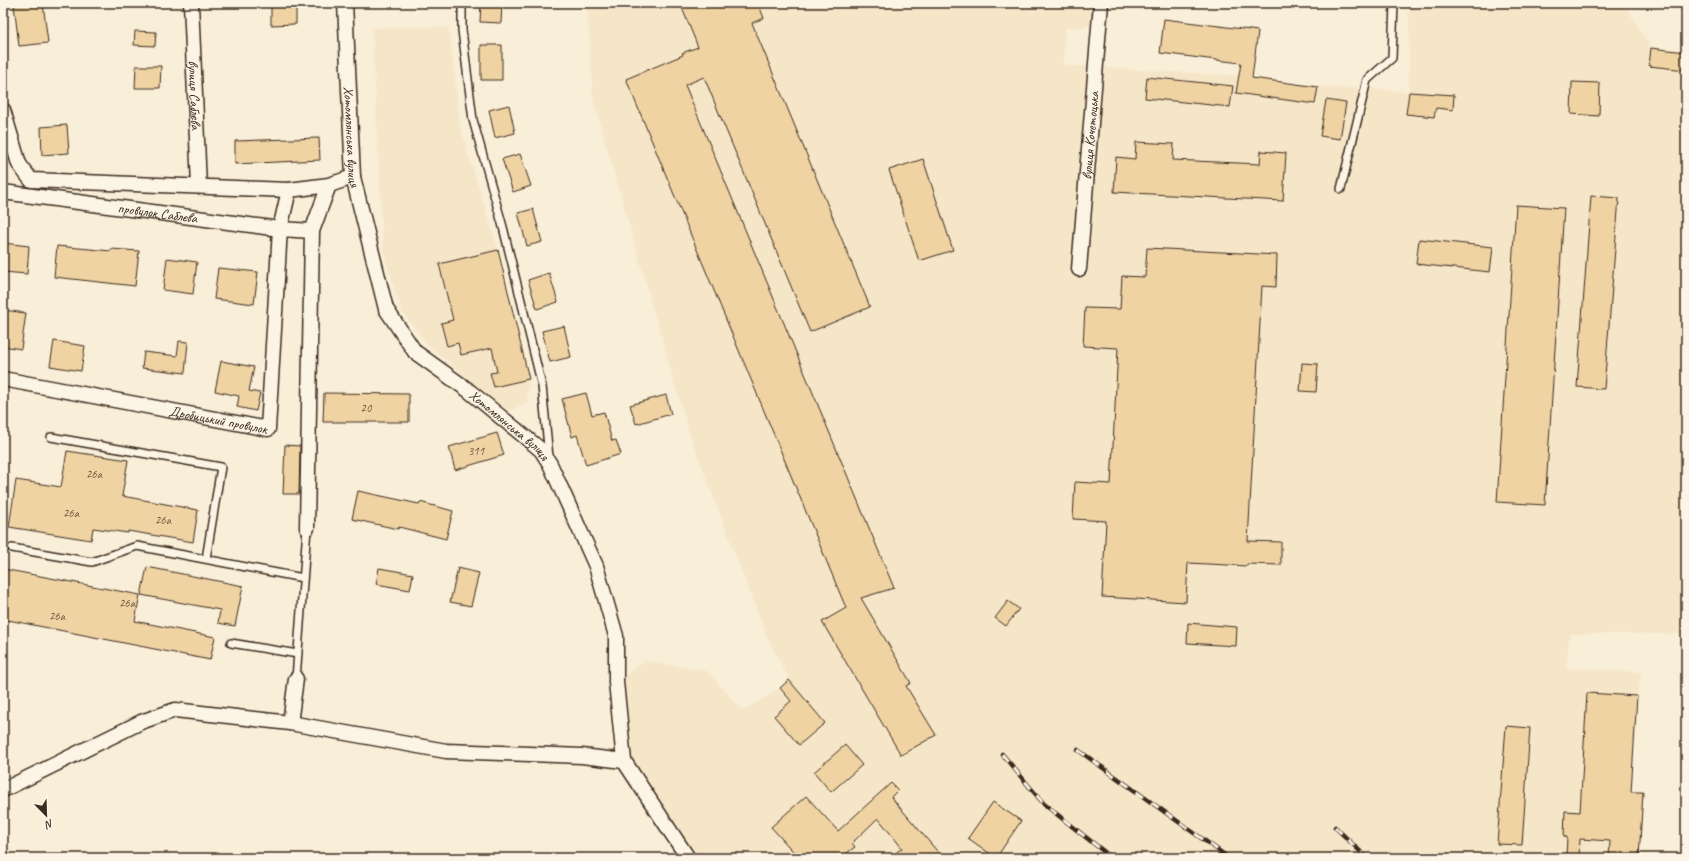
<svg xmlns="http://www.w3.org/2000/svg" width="1689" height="861" font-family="Caveat,sans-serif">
	<rect width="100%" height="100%" fill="#f9eed8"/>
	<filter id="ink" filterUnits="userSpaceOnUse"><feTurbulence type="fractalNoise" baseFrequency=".025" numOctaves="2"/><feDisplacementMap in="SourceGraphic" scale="8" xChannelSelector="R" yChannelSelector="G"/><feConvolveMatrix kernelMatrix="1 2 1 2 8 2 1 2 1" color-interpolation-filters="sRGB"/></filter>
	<g filter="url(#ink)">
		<path fill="#f6e6c8" d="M587,3H1095L1094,26L1065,28L1064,65L1239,76L1318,87L1381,89L1409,92V3H1624L1651,48L1686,51V634H1570L1566,668L1641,672L1637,696L1631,792H1643L1639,858H688L624,761L616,682L645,661L707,671L743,711L780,688L789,680L765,632L688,430L593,99Z
			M449,27L461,130L498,250L529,379L527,402L508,412L430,347L401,311L383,249L372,28Z"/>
		<path fill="#efd3a3" stroke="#3b2a1e" d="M31,3H43L48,43L19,46L14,5Z
			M271,3H296V24L271,25Z
			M481,3H502L501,23L480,22Z
			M680,3H758L764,18L752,23L870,307L810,332L704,77L685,85L894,588L861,598L911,683L906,686L936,735L901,755L822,622L846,608L626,79L683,55L682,53L698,47Z
			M1164,19L1258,31L1252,78L1318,87L1315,104L1236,93L1241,63L1160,53Z
			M135,31L156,32L155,46L134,45Z
			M481,45H502V80H481Z
			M1651,48L1686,52V70L1649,66Z
			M136,66H161L160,88H135Z
			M1147,77L1233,86L1230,107L1145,98Z
			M1572,82L1600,83L1599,116L1571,114Z
			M1409,92L1454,95L1453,110L1436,108L1434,117L1406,114Z
			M1326,100L1346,103L1340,139L1320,136Z
			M509,105L515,133L495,138L489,110Z
			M67,125L69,153L42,155L41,127Z
			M319,138L320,160L235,164V141Z
			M1136,142L1174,144L1173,160L1260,164L1261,151L1286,153L1283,201L1114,192L1116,157L1135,159Z
			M520,154L531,186L513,192L502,159Z
			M923,159L953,250L919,261L889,170Z
			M1591,196L1619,198L1604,389L1577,387Z
			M1516,205L1564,208L1545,505L1497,502Z
			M533,209L542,242L527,246L518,213Z
			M1419,239L1493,247L1490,272L1416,264Z
			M3,243L29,246L27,274L3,272Z
			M57,246L111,251V249L139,251L135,286L54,277Z
			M1147,248L1277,255L1276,287L1262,286L1248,541L1281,542V565L1247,564V566L1188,563L1186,602L1102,597L1106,521L1073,519L1075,482L1111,484L1118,348L1083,346L1085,308L1120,309L1122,276L1145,277Z
			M498,250L529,379L494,387L490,373L497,372L492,348L461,355L458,343L447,346L441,323L453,320L439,264Z
			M167,258L197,262L193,294L163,290Z
			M218,268L258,272L254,304L214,299Z
			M549,273L558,302L537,309L528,280Z
			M3,310L26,313L21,349L3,346Z
			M564,326L571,357L550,362L542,331Z
			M54,341L85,346L81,371L50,366Z
			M179,341L188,342L185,373L142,368L144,352L177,356Z
			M221,361L254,367L249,391L260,393L256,411L237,407L239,396L215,391Z
			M1302,363L1318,364L1316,392L1300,391Z
			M324,393L409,394V422H323Z
			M586,393L592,415L604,412L612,441L616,440L621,454L586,465L577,435L572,437L562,399Z
			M666,395L671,414L636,424L630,405Z
			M497,433L504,455L455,470L449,447Z
			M285,445L300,446L299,494H283Z
			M67,451L128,460L122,496L198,510L193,542L128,531V533L93,528L91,540L9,527L16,480L61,487Z
			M358,491L419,504L420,502L453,511L446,539L399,527L398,529L352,519Z
			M147,567L243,586L235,626L218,623L220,610L141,595Z
			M379,568L413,574L410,590L376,584Z
			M458,568L479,573L471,606L450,602Z
			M3,569L140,595L135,621L215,637L210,660L3,619Z
			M1008,601L1019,609L1006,626L995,618Z
			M1188,623L1237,627L1236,646L1187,643Z
			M789,680L825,723L799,745L774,716L791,701L780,688Z
			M1587,693L1637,696L1631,792H1643L1639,858H1609L1610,841L1580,839L1579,858H1566L1567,837H1564L1565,811L1580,812Z
			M1506,726L1530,728L1522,845L1497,844Z
			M845,745L862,765L831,792L814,772Z
			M891,783L898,790L891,797L943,858H889L902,848L878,818L852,843L855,847L840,858H799L771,827L806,796L838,831Z
			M993,802L1021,821L996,858L968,838Z"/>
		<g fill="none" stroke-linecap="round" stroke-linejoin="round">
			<defs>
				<path id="service" d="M462,3V30L473,120L503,227L542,386L549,457
					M1341,189L1367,80L1392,58L1394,3
					M51,437L221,467L206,559
					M12,548L92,562L137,546L303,578
					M231,643L298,654
					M296,679L307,528"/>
				<g id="minor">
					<path id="s1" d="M191,3L199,186"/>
					<path id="s2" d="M345,3L353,177L386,309L415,352L468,390L541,450L550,464L596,566L616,636V682L624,761L688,858"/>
					<path d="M3,110L19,164L31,180L289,190L329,185L353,177"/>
					<path id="s3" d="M3,192L280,229L312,231"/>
					<path id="s4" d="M1079,269L1101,3"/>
					<path id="s5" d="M3,379L268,429L280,229L289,190"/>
					<path d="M307,528L312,231L329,185"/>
					<path d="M290,723L296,679"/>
					<path d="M3,790L141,722L175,710L290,723L446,751L582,756L624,761"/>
				</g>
			</defs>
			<use href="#service" stroke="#3b2a1e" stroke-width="10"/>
			<use href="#minor" stroke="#3b2a1e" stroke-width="17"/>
			<use href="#service" stroke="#fcf5e5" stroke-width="7"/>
			<use href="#minor" stroke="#fcf5e5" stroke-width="14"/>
			<defs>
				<path id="rail" d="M1078,750L1229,858
					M1002,754L1044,804L1112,858
					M1335,827L1367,858"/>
			</defs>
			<use href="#rail" stroke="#3b2a1e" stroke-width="4.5"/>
			<use href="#rail" stroke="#fcf5e5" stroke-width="3" stroke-dasharray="9" stroke-linecap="butt"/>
		</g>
	</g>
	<g text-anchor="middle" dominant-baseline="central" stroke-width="3" stroke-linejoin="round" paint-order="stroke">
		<g font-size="12" fill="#68543f">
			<text x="366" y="408">20</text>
			<text x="476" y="451">311</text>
			<text x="94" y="474">26а</text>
			<text x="71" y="513">26а</text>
			<text x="163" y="520">26а</text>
			<text x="127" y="603">26а</text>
			<text x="57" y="616">26а</text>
		</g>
		<g font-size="14" fill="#3b2a1e" stroke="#fcf5e5">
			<text stroke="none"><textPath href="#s1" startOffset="92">вулиця Саблєва</textPath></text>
			<text stroke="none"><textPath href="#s4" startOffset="134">вулиця Кочетоцька</textPath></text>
			<text stroke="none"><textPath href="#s2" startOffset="134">Хотомлянська вулиця</textPath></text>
			<text stroke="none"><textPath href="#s3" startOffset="156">провулок Саблєва</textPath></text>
			<text stroke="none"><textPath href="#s5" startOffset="219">Дробицький провулок</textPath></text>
			<text stroke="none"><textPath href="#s2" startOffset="482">Хотомлянська вулиця</textPath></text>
		</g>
	</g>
	<rect width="1689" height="861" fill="none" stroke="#fcf5e5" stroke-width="16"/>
	<rect x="8" y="8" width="1673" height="845" fill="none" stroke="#3b2a1e" stroke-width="1.5" filter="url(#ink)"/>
	<g transform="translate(46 815) rotate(157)" stroke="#fcf5e5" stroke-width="3" paint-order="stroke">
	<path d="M0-3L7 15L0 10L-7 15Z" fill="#3b2a1e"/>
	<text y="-6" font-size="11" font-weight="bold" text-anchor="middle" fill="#3b2a1e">N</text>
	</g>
</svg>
